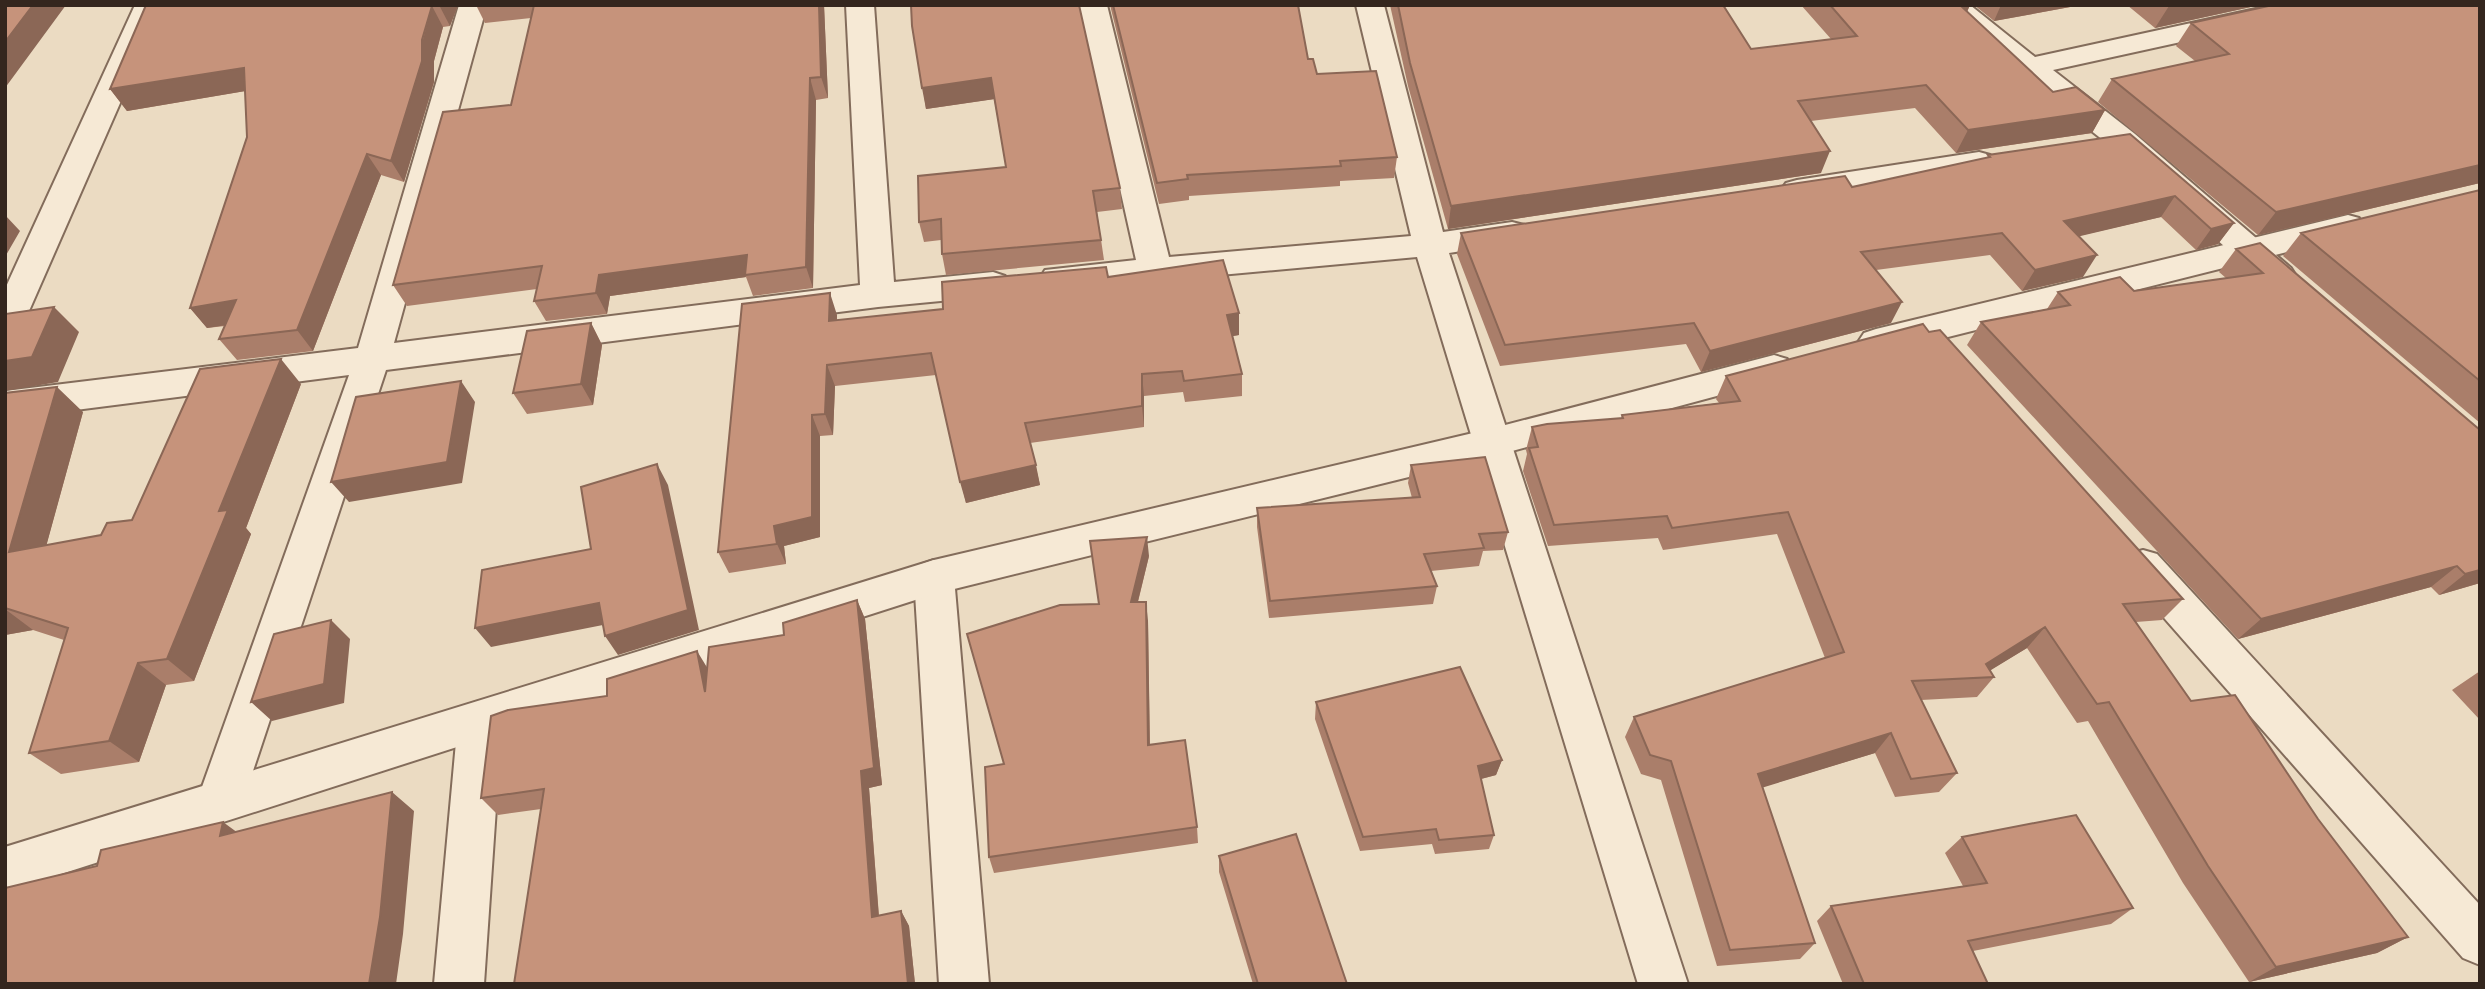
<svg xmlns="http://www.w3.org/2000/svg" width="2485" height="989" font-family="'Zilla Slab',serif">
	<rect width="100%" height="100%" fill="#ebdbc2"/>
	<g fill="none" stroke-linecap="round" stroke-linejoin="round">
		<defs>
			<path id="minor" d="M135,5H163L22,327L17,336L5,339V289Z
				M459,5H487L394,343L860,285L846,5H874L894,282L993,272L1005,276L1010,284L1005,292L993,296L878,307L386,370L243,801L236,816L220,822L204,816L197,801L349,375L5,419V391L358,348Z
				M1079,5H1107L1169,257L1411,236L1356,5H1384L1443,232L1512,222L1524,225L1528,233L1524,241L1449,253L1688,984H1638L1417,257L1057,290L1045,286L1040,278L1045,270L1136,260Z
				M1938,5H1970L2035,57L2274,5H2327L2323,11L2313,13L2053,70L2135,134L2291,268L2296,276L2291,284L2279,288L2267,284L2113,148L2018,73Z
				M1979,152L1990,155L1995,162L1990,169L1797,200L1786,197L1781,190L1786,183L1797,180Z
				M2143,550L2157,554L2480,905V965L2463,958L2129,578L2123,566L2129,554Z
				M934,560L948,565L954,577L989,984H939L914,577L920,565Z
				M480,701L495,706L502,720L484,984H434L458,720L465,706Z"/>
			<path id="tertiary" d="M2348,215L2359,218L2364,226L2359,234L1876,355L1864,351L1858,342L1864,333L1876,329Z
				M1774,355L1787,359L1792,368L1787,377L1490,457L934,594L5,892V847L934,560L1490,429Z"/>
		</defs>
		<use href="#minor" stroke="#836c5b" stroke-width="4"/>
		<use href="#tertiary" stroke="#836c5b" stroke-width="4"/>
		<use href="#minor" fill="#f6e9d5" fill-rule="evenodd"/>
		<use href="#tertiary" fill="#f6e9d5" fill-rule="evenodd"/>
	</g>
	<path fill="#aa7e6a" d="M146,5H458L450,26L443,27L434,61V82L404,182L381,175L313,351L237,360L219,339L225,326L207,328L190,308L247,137L245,91L127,111L110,89Z
		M476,5H824L828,98L816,100L813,288L753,296L746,277L610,296L607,314L546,321L534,301L537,289L407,306L393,285L511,105L531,18L485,23Z
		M911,5L1120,188L1122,209L1097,212L1104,260L946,275L942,254L941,240L924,242L919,222L1006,167L994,99L926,109Z
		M1110,5H1298L1308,59L1317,74L1397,157L1394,178L1340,181V186L1189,196V200L1159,204Z
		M1390,5H1723L1751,49L1831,39L1801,5H1970L1967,12L2053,92L2105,110L2092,133L1956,153L1915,108L1811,121L1821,173L1448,229L1408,86Z
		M1974,5H2081L1994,21Z
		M2127,5H2260L2155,28Z
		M2480,5V183L2258,235L2098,102L2112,79L2195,61L2176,46L2191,23Z
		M2130,134L2234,223L2218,244L2196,250L2161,217L2078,236L2083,277L2022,291L1990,255L1876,270L1891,323L1701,372L1686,344L1500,366L1457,254L1461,233L1852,187L1987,158L1988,155Z
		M2480,190V423L2283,256L2301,233Z
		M2236,249L2480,430V583L2439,595L2431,587L2238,639L1967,345L1981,322L2047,309L2058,292L2134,291L2226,278L2219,272Z
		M1108,277L1239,313V335L1232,336L1242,374V396L1185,402L1183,392L1144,396V427L1030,443L1040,485L966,503L936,375L835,386L833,435L820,436V537L784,546L786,564L729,573L718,552L837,315V321L943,309Z
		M591,323L602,345L593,405L527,414L513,393Z
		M1929,332L2183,599L2162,620L2136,622L2191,701L2318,819L2408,937L2377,953L2249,982L2183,883L2088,721L2077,723L2027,648L1990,670L1994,677L1977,697L1921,700L1957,773L1939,792L1895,797L1875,753L1762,787L1815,943L1800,959L1717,966L1661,780L1641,774L1625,737L1634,717L1825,658L1777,534L1663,550L1658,538L1548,546L1523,471L1527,454L1526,450L1532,427L1621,419L1622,415L1719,403L1716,399L1726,376Z
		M301,384L246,528L251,534L194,681L166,685L139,762L61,774L29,753L64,640L33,630L5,635V393L83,412L46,546L101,535L132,520Z
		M1411,465L1508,532L1503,550L1483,551L1479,566L1431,571L1437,586L1433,604L1269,618L1257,527V508L1412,498L1408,483Z
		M1149,556L1138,602L1148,621L1150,745L1197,827L1198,843L994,873L989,857L1004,764L1099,604Z
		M857,600L865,619L882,785L869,788L879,916L901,911L909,926L915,984H514L541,809L498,815L481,798L707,668L784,635Z
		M2480,671V720L2452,690Z
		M1316,702L1502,760L1496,775L1481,779L1494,835L1489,849L1435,854L1432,844L1360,851L1315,719Z
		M1962,837L2133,908L2111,924L1973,951L1988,984H1843L1817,921L1831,906L1963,886L1945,853Z
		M1219,856L1347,984H1253L1219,872Z"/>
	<path fill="#8b6756" d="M33,5H66L5,88V42Z
		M439,5H458L450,26Z
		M819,5H824L828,98L821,77Z
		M1970,5L1960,27L1961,6Z
		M2001,5H2081L1994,21Z
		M2170,5H2260L2155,28L2169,6Z
		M432,6L443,27L434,61V82L404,182L391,161Z
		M244,68L258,89L127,111L110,89Z
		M810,78L816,100L813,288L806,267Z
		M991,78L995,99L926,109L922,88Z
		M2105,110L2092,133L1956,153L1968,130Z
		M1830,151L1821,173L1448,229L1451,206Z
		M367,154L381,175L313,351L297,330Z
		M2480,165V183L2258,235L2276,212Z
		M2175,196L2161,217L2051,243L2064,221Z
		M5,215L20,231L5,257Z
		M2234,223L2218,244L2196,250L2211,229Z
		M747,255L745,275L746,277L610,296L607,314L596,293L599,275Z
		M2097,255L2083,277L2022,291L2035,270Z
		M830,293L837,315L836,343L829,321Z
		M236,300L253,321L207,328L190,308Z
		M1902,302L1891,323L1701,372L1710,351Z
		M54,307L79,332L58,382L5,391V361Z
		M1239,313V335L1228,337L1227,315Z
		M591,323L602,345L593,405L581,384Z
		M281,359L301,384L246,528L251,534L194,681L167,659L219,511Z
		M827,365L835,386L833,435L825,414Z
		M1142,374L1144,396V427L1142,406Z
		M461,381L475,402L462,483L349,502L331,482Z
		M57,387L83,412L38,576L9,552Z
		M812,415L820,436V537L784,546L786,564L777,544L774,526Z
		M657,464L668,485L699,630L618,655L605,636Z
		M1036,465L1040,485L966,503L960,482Z
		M1147,537L1149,556L1133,621L1131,602Z
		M2457,566L2431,587L2238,639L2261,619Z
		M2480,570V583L2439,595L2465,574Z
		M857,600L865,619L882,785L869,788L880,932L872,917L861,771Z
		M1146,602L1148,621L1150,762L1148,745Z
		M599,603L613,623L491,647L475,628Z
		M5,609L33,630L5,635Z
		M331,620L350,639L344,703L272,721L251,702Z
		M2045,627L2027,648L1978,678L1986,664Z
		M697,651L708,669L705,692Z
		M138,663L166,685L139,762L109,741Z
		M1891,733L1875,753L1745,793L1758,774Z
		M1502,760L1496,775L1473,781L1478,766Z
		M392,792L414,811L403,934L396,984H369Z
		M223,822L249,841L220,836Z
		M901,911L909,926L915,984H908Z
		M2408,937L2377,953L2249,982L2276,967Z"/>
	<path fill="#c6937b" stroke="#8b6756" stroke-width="2" d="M5,5H33L5,42Z
		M146,5H438L432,6L422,40V61L391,161L367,154L297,330L219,339L236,300L190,308L247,137L244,68L110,89Z
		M534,5H819L821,77L810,78L806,267L745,275L747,255L599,275L596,293L534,301L542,266L393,285L443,112L511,105Z
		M911,5H1079L1120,188L1093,191L1101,240L942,254L941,219L919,222L918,176L1006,167L991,78L922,88L912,26Z
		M1113,5H1298L1308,59H1313L1317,74L1376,71L1397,157L1340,161L1341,166L1187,175L1188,179L1157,183Z
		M1398,5H1723L1751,49L1857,36L1830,5H1964L1961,6L2053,92L2076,87L2105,110L1968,130L1926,85L1798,101L1830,151L1451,206L1410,63Z
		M2273,5H2480V165L2276,212L2112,79L2229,54L2191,23Z
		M2130,134L2234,223L2211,229L2175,196L2064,221L2097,255L2035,270L2002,233L1861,252L1902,302L1710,351L1694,323L1505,345L1461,233L1845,176L1852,187L1990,157L1988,155Z
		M2480,190V381L2301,233Z
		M2260,243L2480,430V570L2465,574L2457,566L2261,619L1981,322L2070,305L2058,292L2120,277L2134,291L2263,273L2236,249Z
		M1223,260L1239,313L1227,315L1242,374L1184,381L1182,371L1142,374V406L1025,423L1036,465L960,482L931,353L827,365L825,414L812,415V517L774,526L777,544L718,552L742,304L830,293L829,321L943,309L942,282L1106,267L1108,277Z
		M54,307L32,357L5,361V314Z
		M591,323L581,384L513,393L527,331Z
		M1923,324L1929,332L1940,330L2183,599L2123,604L2191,701L2235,695L2318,819L2408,937L2276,967L2208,866L2109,702L2097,704L2045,627L1986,664L1994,677L1912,681L1957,773L1911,779L1891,733L1758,774L1815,943L1730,950L1671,761L1650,755L1634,717L1844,652L1788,512L1672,528L1667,516L1554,525L1529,448L1538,447L1532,427L1547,424L1623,418L1622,415L1740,401L1726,376Z
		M281,359L219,511L228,510L167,659L138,663L109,741L29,753L68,628L5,608V393L57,387L9,552L101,535L107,523L132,520L200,369Z
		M461,381L447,462L331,482L356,397Z
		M1485,457L1508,532L1479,534L1484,548L1424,554L1437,586L1270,601L1257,508L1420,497L1411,465Z
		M657,464L688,610L605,636L599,603L475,628L482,570L591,549L581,487Z
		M1147,537L1131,602H1146L1148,745L1185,740L1197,827L989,857L985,767L1004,764L967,634L1060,605L1099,604L1090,541Z
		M857,600L874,768L861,771L872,917L901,911L908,984H514L544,789L481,798L491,716L508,710L607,696V679L697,651L705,692L709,647L784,635L783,623Z
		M331,620L324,684L251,702L274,634Z
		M1460,667L1502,760L1478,766L1494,835L1439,840L1436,829L1363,837L1316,702Z
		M392,792L380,917L369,984H5V888L97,866L101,850L223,822L220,836Z
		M2076,815L2133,908L1968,941L1988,984H1864L1831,906L1987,883L1962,837Z
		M1296,834L1347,984H1258L1219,856Z"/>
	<rect width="2485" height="989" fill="none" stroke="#34261e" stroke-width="14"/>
</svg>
